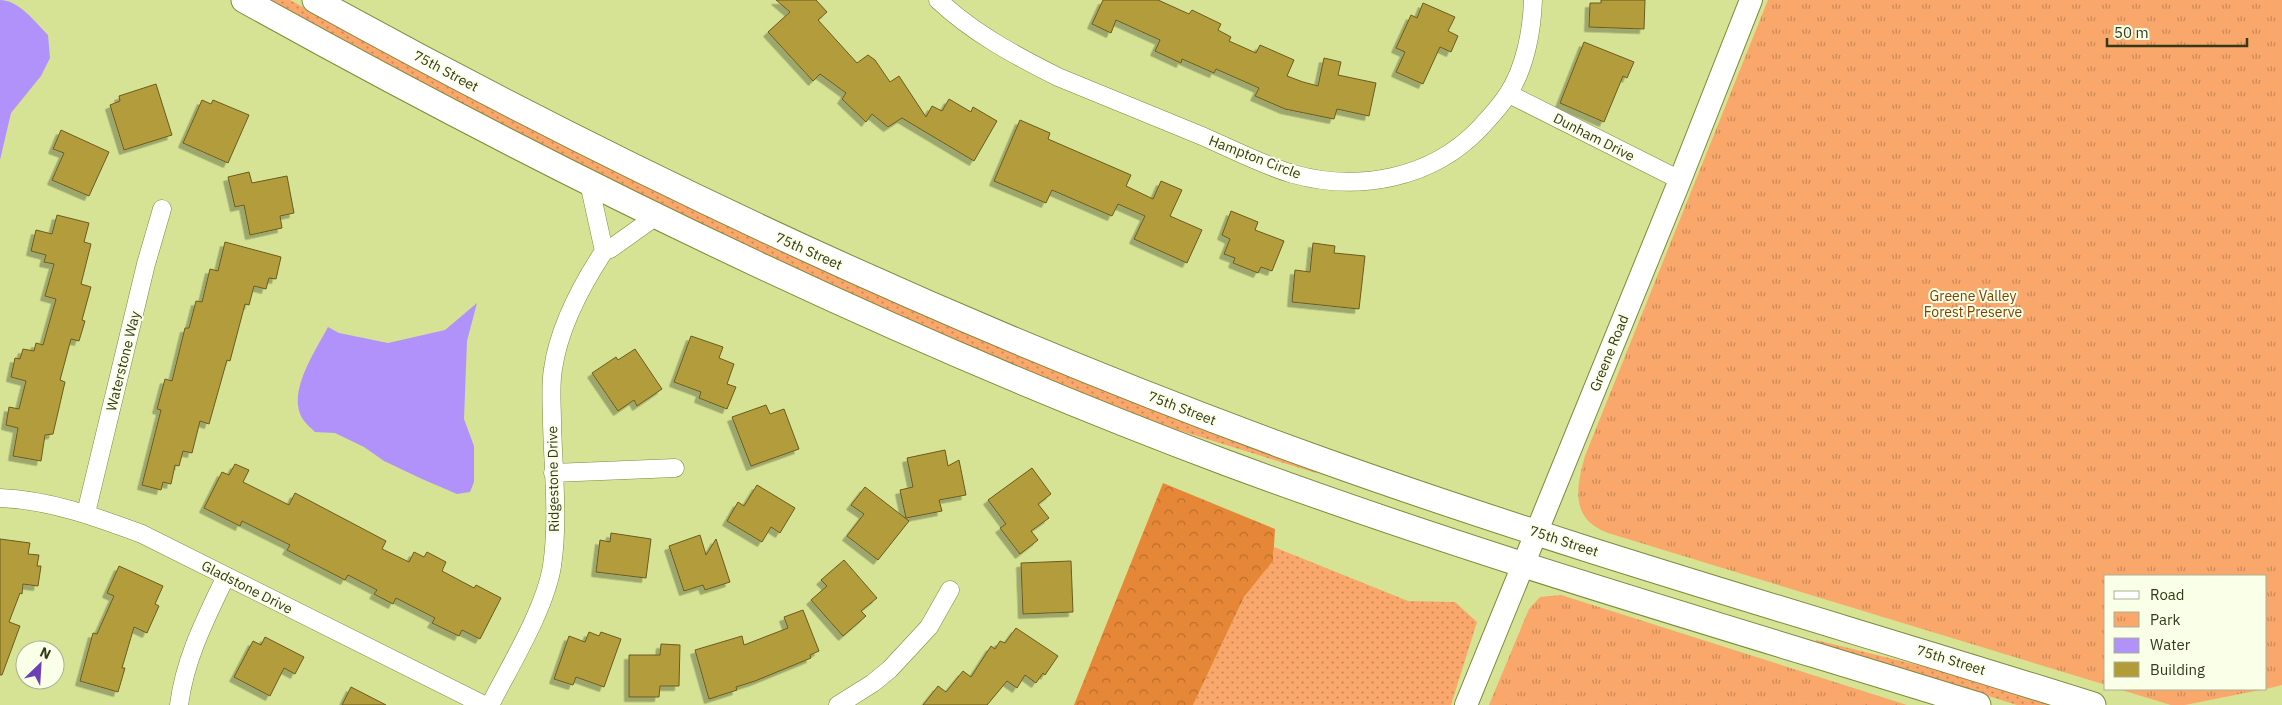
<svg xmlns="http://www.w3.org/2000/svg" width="2282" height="705" font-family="'IBM Plex Sans',sans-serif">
	<defs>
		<pattern id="grass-dots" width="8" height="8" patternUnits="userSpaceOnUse" patternTransform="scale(1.25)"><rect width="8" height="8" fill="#f9a76b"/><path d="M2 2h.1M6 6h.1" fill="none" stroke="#ca8957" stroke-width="1.8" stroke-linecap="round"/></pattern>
		<pattern id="forest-crowns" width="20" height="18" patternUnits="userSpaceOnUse" patternTransform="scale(1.25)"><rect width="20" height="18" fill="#e68637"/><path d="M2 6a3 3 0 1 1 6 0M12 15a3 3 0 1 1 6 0" fill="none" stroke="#bb6f2d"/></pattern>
		<pattern id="park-tufts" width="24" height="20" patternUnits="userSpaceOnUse" patternTransform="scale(1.25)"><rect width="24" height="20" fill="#f9a76b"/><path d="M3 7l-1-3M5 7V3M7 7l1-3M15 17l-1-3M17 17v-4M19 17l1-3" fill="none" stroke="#ca8957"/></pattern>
		<filter id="shadow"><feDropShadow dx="-4.5" dy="4.5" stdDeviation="0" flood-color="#0004"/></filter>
	</defs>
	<rect width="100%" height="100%" fill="#d6e394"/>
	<path fill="url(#grass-dots)" d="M268,0H290C509,121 732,234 962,332C1079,381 1198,425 1317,471L1316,473L1165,426L1099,400L944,336L793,269L530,141Z
		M1274,547L1408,601L1455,602L1477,622L1451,705H1193L1244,597L1273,561Z
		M1816,640L1950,673L2055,705H2017L1816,642Z"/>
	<path fill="url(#forest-crowns)" d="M1163,483L1275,529L1273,561L1244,597L1193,705H1074Z"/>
	<path fill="url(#park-tufts)" d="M1768,0H2282V685L2266,689V576H2106V685L1608,533C1570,519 1576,488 1585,456Z
		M1561,595L1907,705H1489L1529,609L1540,597Z
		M2118,689H2265L2185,705H2171Z"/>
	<path fill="#b192fa" d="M0,0C19,0 35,22 48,35L50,58L41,76L11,113L0,160Z
		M477,303L467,341L464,419L474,446V482L470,492L457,494L422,479L384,461L364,447L335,433L315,432C311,428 305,423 302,418C287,392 316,350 328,327L339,333L388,343L445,330Z"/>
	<path fill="#b29c3a" stroke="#6a5c1f" filter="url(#shadow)" d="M776,0H816L827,12L818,20L857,63L868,55L875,60L890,82L899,76L926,117L932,106L942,111L949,99L971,112L973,107L997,121L974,161L902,118L888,127L872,114L866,122L842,99L846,93L820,74L813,81L768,32L790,12Z
		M1103,0H1158L1189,14L1192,10L1221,24L1218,30L1231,37L1229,41L1256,53L1260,45L1294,60L1287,76L1303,82L1318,86L1324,58L1341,62L1338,75L1376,83L1369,116L1337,109L1334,119L1285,109L1255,96L1259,88L1216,69L1214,73L1182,59L1181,63L1155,51L1160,40L1116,20L1111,33L1092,24Z
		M1601,0H1645L1644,29L1589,27L1590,3H1601Z
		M1423,3L1455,17L1448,31L1458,36L1451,52L1440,47L1423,84L1396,72L1405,52L1396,48L1411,15L1417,18Z
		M1584,42L1634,62L1627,78L1623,76L1604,122L1560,103Z
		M156,84L172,135L124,150L110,105L120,101L119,96Z
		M202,100L211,104L213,100L249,115L228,163L183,143Z
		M1020,120L1050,133L1048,139L1131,175L1126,186L1153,199L1161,181L1182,190L1170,216L1202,230L1187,263L1134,239L1145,216L1118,204L1112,216L1052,190L1046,203L994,181Z
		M61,130L109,152L89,196L52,180L64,153L53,149Z
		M249,172L252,183L287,176L294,213L280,216L282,228L250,235L244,205L235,207L228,177Z
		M1231,211L1258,222L1255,230L1284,241L1272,271L1261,267L1258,273L1233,263L1235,258L1224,254L1230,239L1222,235Z
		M57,215L89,223L84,242L91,244L81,284L91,287L82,320L85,321L79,341L71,339L60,380L65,382L53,434L45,435L41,461L13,456L18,428L6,425L9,407L19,409L26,381L11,377L15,358L20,359L23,349L34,351L36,343L43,345L56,299L45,296L54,264L44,262L46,255L31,251L36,230L52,234Z
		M225,242L281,257L276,279L269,278L266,289L254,286L249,305L245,304L230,361L227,360L209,424L200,421L192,453L183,451L179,466L175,465L171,484L163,482L161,490L142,485L161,410L157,409L165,379L172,381L185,328H189L196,301L202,302L210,269L218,271Z
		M1313,243L1335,246L1334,253L1365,256L1359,309L1292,302L1295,270L1310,272Z
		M691,336L723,347L719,358L734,364L727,384L736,387L727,409L699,398L701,392L674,382Z
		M635,349L662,389L637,406L634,400L618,411L592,373L616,357L618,360Z
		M766,405L770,414L784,409L799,449L751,466L732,417Z
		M945,450L948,466L959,460L966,495L939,500L942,511L906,518L900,490L913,487L907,458Z
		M235,464L249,470L243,482L289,505L295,493L386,541L382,549L409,562L414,552L424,557L427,552L446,562L442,571L474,588L476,585L501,598L480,639L462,630L459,636L432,623L435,618L396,598L393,604L374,594L377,590L348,575L345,580L287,550L290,545L242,521L240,526L204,508L222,472L229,475Z
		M1032,468L1051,494L1038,504L1049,518L1031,531L1038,540L1020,554L1000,528L1006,524L988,500Z
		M757,485L795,508L780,533L771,527L762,542L727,521L738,502L744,506Z
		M865,487L909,521L878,560L847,536L864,514L851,505Z
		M611,533L651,539L646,578L596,572L600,540L610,542Z
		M700,535L706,555L716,539L730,582L705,590L703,585L684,591L669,546Z
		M0,539L30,543L28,554L39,555L37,566H41L38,586L23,584L22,594L20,593L9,622L20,626L2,675H0Z
		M844,560L877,598L861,611L866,616L843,636L811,600L827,586L821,580Z
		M1071,561L1073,612L1023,614L1021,563Z
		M119,566L163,586L155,604L159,606L147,633L134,627L122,668H125L118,692L80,681L93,633L97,634L114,596L107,593Z
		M803,610L819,651L810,655L811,658L755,681L736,687L737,690L709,699L695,650L742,636L744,645L788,628L784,617Z
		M1016,628L1058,656L1045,675L1043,673L1036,683L1025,675L1017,688L1007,681L987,705H923L938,686L946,692L963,671L971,677L991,646L995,649L1000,641L1005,643Z
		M589,632L599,636L601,632L621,639L604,687L576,677L573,685L554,679L569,636L585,642Z
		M265,637L304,657L295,674L284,668L270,696L234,677L253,641L261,645Z
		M661,644L680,645L679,686H660L659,697H629V655H660Z
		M351,687L386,705H342Z"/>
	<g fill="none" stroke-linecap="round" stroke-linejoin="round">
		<defs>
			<path id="minor" d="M938,0C973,33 1016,56 1058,77C1106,97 1154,116 1202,136C1232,149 1262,165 1293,174C1358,192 1431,179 1479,129C1489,118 1500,107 1508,94C1525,68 1532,31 1533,0
				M1509,94L1680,180
				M589,183L604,251
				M553,473L675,468
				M0,498C50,500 96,517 142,534L484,705
				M86,513L146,264L162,209
				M179,705C185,658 206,618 226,576
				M490,705C510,666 545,609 552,566C559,519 553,469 552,422C552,405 550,386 553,369C559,327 581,286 604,251L610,249L655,217
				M838,705L873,683L890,669L929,627L950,590"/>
			<path id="tertiary" d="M1466,705L1680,180L1751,0"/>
			<path id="secondary" d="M244,0C560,176 885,335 1224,462C1471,554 1726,627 1978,705
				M315,0C639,179 974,335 1322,460C1576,551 1836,624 2093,705"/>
		</defs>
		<use href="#minor" stroke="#7e893c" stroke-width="19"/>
		<use href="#tertiary" stroke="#7e893c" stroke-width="24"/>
		<use href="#secondary" stroke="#7e893c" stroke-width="27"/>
		<use href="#minor" stroke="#fff" stroke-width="18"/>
		<use href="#tertiary" stroke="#fff" stroke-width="22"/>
		<use href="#secondary" stroke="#fff" stroke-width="25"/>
	</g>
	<g text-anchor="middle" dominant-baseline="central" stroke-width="4" stroke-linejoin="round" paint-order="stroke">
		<g font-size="14" fill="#343918" stroke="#faffe7">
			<text transform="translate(446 71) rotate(28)">75th Street</text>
			<text transform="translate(1594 137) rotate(27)">Dunham Drive</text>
			<text transform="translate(1255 157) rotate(21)">Hampton Circle</text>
			<text transform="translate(809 251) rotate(24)">75th Street</text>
			<text transform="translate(1609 353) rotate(-68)">Greene Road</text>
			<text transform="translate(123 361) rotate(-76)">Waterstone Way</text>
			<text transform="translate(1182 408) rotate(21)">75th Street</text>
			<text transform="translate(553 479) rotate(-91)">Ridgestone Drive</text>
			<text transform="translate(1564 541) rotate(18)">75th Street</text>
			<text transform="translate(247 587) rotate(27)">Gladstone Drive</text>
			<text transform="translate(1951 660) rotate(17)">75th Street</text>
		</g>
		<g font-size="14" fill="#7e4001" stroke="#faffe7">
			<text x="1973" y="296">Greene Valley<tspan x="1973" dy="16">Forest Preserve</tspan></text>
		</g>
	</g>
	<rect x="2104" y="575" width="162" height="115" fill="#faffe7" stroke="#abb094"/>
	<rect x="2114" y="591" width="25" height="8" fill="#ffffff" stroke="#abb094"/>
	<text x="2150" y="600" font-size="15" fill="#343918">Road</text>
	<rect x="2114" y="612" width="25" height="15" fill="url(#park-tufts)" stroke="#abb094"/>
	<text x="2150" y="625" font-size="15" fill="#343918">Park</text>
	<rect x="2114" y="638" width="25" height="15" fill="#b192fa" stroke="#abb094"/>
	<text x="2150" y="650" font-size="15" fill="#343918">Water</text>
	<rect x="2114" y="662" width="25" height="15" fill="#b29c3a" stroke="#abb094"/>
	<text x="2150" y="675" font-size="15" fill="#343918">Building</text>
	<g transform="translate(40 665) rotate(25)"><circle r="24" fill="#faffe7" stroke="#abb094"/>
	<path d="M0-4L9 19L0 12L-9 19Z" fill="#6c40b7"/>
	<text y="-8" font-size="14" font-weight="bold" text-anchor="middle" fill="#343918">N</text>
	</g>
	<path d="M2107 38v8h140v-8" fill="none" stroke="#343918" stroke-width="2.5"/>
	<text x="2114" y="38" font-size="15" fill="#343918" stroke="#faffe7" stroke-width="4" paint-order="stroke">50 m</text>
</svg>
